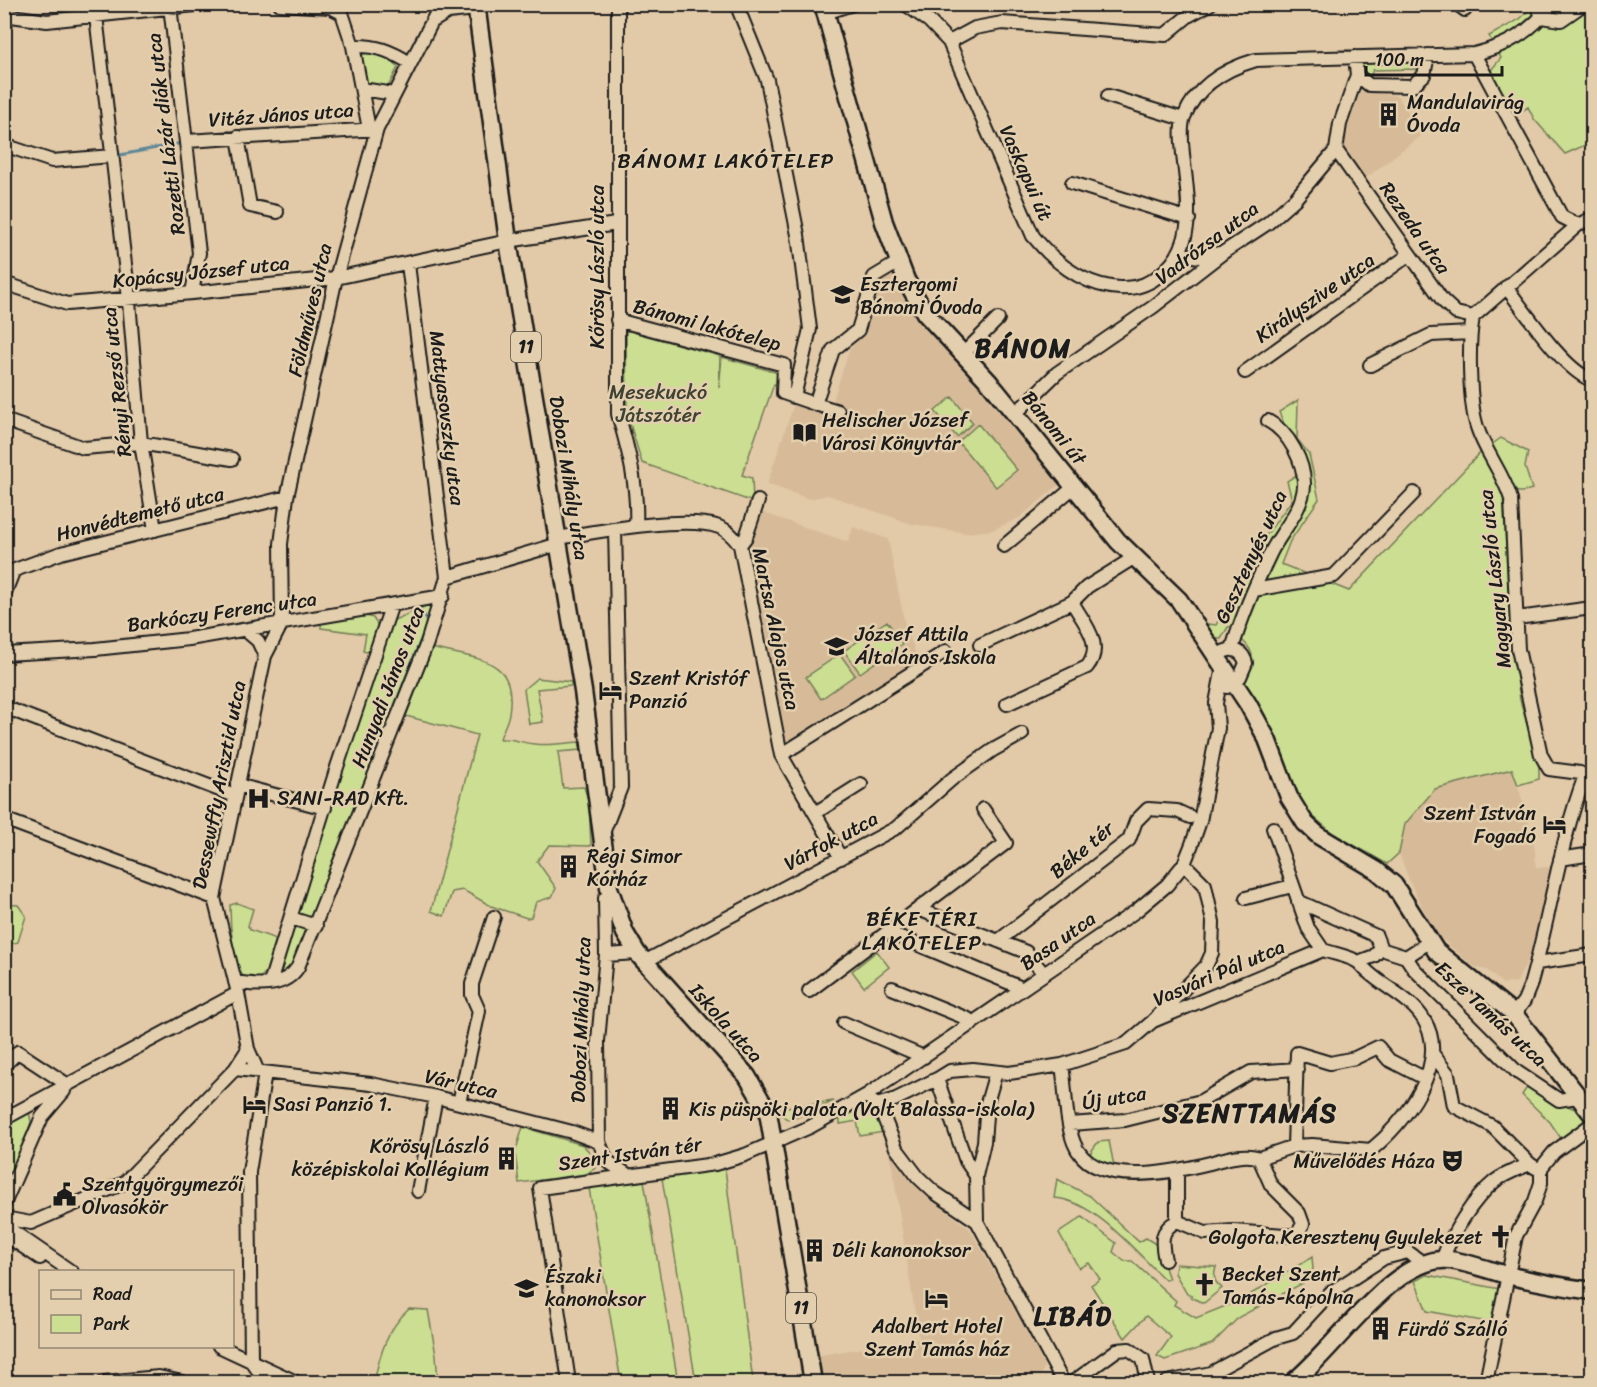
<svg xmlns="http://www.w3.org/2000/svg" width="1597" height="1387" font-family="Sriracha,sans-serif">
	<rect width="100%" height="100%" fill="#e2c9a7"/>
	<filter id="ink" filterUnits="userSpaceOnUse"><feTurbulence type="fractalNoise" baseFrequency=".0167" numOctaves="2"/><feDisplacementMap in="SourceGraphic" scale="12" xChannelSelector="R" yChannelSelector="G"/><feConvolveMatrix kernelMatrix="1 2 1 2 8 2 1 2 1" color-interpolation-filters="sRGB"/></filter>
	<g filter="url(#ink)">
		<path fill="#d7bb99" d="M1356,90L1397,96L1423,134L1366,178L1341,145V135Z
			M892,272L908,307L1004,414L1060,484L1019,518L992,530L967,533L912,524L828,495L809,499L767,484L795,401L829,412L850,348L865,333L882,278Z
			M755,510L848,542L853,527L888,539L905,625L921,667L781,755L747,572L746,537Z
			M1512,769L1525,808L1535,850L1536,868L1550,867L1551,872L1534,947L1517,982L1503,984L1487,970L1474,967L1435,933L1409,880L1399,853L1405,824L1435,789Z
			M893,1152L902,1167L927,1196L970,1229L1045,1364L1041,1375L1023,1377L1022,1372L952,1382H820L814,1356L919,1339L890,1153Z"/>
		<path fill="#cbde92" stroke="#747d57" stroke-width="1.5" d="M1534,5H1592V142L1565,154L1534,119L1528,107L1517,115L1509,111L1491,70L1501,58L1489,36L1520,19Z
			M370,51L384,55L398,67L388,87L376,86L366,82L360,56Z
			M1360,59H1420L1424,66L1414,78L1416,69L1373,70L1370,77L1358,66Z
			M626,330L720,356L719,388L722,357L782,374L780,385L774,384L742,475L752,478L753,502L642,463L627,414Z
			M952,397L973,423L957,437L935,411Z
			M1298,400L1297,439L1309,454L1319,499L1290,541L1281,564L1349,591L1481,452L1501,438L1528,452L1525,467L1532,489L1522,492L1503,491L1510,625L1520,700L1539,767V779L1518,785L1512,769L1435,789L1405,824L1399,853L1387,864L1334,834L1303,808L1243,682C1254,665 1258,654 1241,639L1242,625L1228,627L1221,639L1210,638L1199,623L1216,625L1253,553L1292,500L1287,481L1304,470L1279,412Z
			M978,424L1017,470L996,487L958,442Z
			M433,603L437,605L315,917L309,920L300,917L298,914L364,700L394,620Z
			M366,616L373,618L378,626L370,653L363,651L366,634L321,628V621Z
			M887,621L902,644L860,673L844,651Z
			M432,648C476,660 518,656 509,713C508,722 502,731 500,739C516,738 520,743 534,744C549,746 564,743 579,742L581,750L558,752L563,788L584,787L589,803L591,846L549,845L537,861L556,888L552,897L536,902L531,917L527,918L491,906L463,890L452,892L444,916L431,911L477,735L406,716Z
			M840,654L855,675L821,699L806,677Z
			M537,678L571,682V686L537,689L543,722L529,724L524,689Z
			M237,903L253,909L248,926L250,930L276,939L266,972L259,979L245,978C232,967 230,921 230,905Z
			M4,904L18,905L26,916L18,942L5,946Z
			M294,925L306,927L308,933L291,971L278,977L282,958Z
			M877,951L889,967L864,987L852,971Z
			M1530,1083L1559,1102L1586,1114L1582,1125L1562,1140L1550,1122L1522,1095Z
			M834,1101L793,1119H787L778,1112L779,1108Z
			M29,1111L31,1122L11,1177L7,1178L4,1122Z
			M858,1111L877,1119L884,1132L860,1136L857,1121L840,1124V1118Z
			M523,1127L583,1145L594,1157L595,1168L586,1174L519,1183L515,1153Z
			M1109,1141L1114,1166H1108L1088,1156L1098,1142Z
			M725,1169L752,1374L754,1382H696L662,1178Z
			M1057,1179L1090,1196L1139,1242L1146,1238L1157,1245L1169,1279L1165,1280C1137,1253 1094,1200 1054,1198Z
			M644,1181L678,1382H621L589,1188Z
			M1082,1217L1116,1243L1113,1252L1124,1261H1132L1176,1301L1174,1305L1196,1318L1243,1299L1312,1257L1313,1269L1303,1283L1239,1317L1212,1344L1165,1360L1157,1356L1171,1337L1146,1316L1125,1338L1091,1285L1100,1279L1089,1263L1079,1268L1059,1233Z
			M1176,1264L1216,1267C1213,1277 1214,1282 1222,1288L1204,1303L1190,1297L1192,1295L1187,1294L1175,1273Z
			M1427,1275L1500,1289L1493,1323L1427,1311L1415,1281Z
			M409,1309L428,1310L436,1355L438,1382H374C380,1354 387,1329 409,1309Z"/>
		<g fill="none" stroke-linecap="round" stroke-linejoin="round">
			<path stroke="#5e8798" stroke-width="3" d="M115,156L182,143
				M421,611L428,621
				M368,774L425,629"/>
			<defs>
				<path id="minor" d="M280,4L330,7L342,13L353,46L369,129
					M618,4V414C629,452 638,486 636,526
					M739,4V11L767,80L798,235L810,329L794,397
					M905,4L929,21L949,42L1033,236C1055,263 1084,286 1120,288C1136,289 1151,283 1162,273C1199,243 1187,195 1183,154C1182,143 1180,127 1184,117C1197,85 1225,69 1256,60L1474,54C1507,46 1531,32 1552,4
					M1457,4L1465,10
					M1537,4L1542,17L1561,20L1584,4
					M170,6L199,253L192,293
					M825,13L853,4
					M4,15L47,21L204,4
					M96,16L128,290L141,443L155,530
					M435,20L448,12L476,9
					M949,42L975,28L1002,23L1165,35L1188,16L1210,4
					M353,46C376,45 391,51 410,63
					M1474,54L1562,217L1578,225
					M1357,75L1369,85L1412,86L1424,75L1428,55
					M362,89L394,94
					M1108,96L1183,119
					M238,137L250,206L277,212
					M187,141L377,129
					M4,145L52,161L112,156
					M1336,150L1443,301L1456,313L1473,317
					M1072,183L1189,219
					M1180,254L1200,257L1220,253
					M4,283L67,304L192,293L336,278L508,241L616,224
					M1506,287C1525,311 1564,371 1592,380
					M1473,317C1468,343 1469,402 1477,427C1485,452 1503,473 1511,499L1518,649L1541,755L1549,769L1580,773L1585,776
					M1473,317L1578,225L1592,218
					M617,320L784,365L783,393L815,404L833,350L858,330L874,277L899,262
					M963,354L998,319
					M1370,365L1431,335L1470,333
					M1245,372L1409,255
					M815,404L838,411
					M1015,414L1057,373L1153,307L1224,252L1268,223L1295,199L1336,150L1340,124L1357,75L1355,57
					M4,420L84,448L141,443L232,459
					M558,538C594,532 686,515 719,527C728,530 734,538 740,545L781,755L841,858
					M740,545L746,537L758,501
					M1004,546L1074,487
					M4,574L61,553L287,497
					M447,577L559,544
					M1254,590L1334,576L1414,493
					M4,595L13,572
					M1517,618L1592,608
					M282,623L281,544L287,497L336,278L377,129L441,4
					M245,630L258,641L265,656
					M980,645L1072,602L1087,587L1135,557
					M1232,649C1242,616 1256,583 1271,552C1281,532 1303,509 1304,486C1305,463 1289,432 1268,421
					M4,654L95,649L189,639L443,596
					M1216,658C1227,646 1241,647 1246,663L1240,677L1227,687
					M1007,704L1087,667C1105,645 1084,623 1072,602
					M4,707L235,796
					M781,755L946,651
					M237,785L325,808
					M815,813L861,784
					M4,819L214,898
					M1273,828L1308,928L1323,950
					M603,833L621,787L615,529
					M1560,859L1592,854
					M605,898L606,955L598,1041L599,1142L607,1161L628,1175
					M1246,898L1292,886
					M1298,901L1376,936L1381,949
					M918,909L1026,952L1044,974
					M291,918L316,926
					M888,932L1017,986L1020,991
					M998,941L1129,840L1136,821L1148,809L1177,811L1190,817
					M1381,949L1406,957L1414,969L1517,1072L1559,1100L1577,1097
					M606,955L637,953
					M1406,957L1429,942
					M644,962L896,828L952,779L993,750L1022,734
					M1358,962L1374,956L1381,949
					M1537,963L1592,955
					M235,982C258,986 285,988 298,967L427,643L447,577L408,264
					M270,983L337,767L391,607
					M892,988L968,1019L972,1024
					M809,991L1006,843L983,809
					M1514,1014L1524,1001L1530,986C1550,917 1559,844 1585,776
					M1153,1021L1206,966L1212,953L1213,922L1205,885L1184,864
					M844,1023L924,1057
					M1432,1053L1448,1074L1454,1106L1492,1126L1530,1164
					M4,1065L18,1052L68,1085
					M1062,1065C1066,1090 1065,1120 1074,1143C1092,1190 1174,1172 1210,1163C1223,1159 1246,1152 1259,1158L1294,1146L1312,1145L1371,1150C1404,1123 1451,1064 1424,1020C1412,999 1385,988 1368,972C1364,969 1362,965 1358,962C1349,956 1334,954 1323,950
					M235,1069L371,1084L436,1097L572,1132L599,1142
					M258,1072L248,1049L238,993L214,898L265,656L282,623
					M867,1095L882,1113L896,1148L918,1177L934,1192L977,1221L1063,1382
					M459,1103L479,1011L472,995V984L494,917
					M876,1105L894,1100L937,1079
					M4,1119L238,993
					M1070,1124L1125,1120L1201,1101L1251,1072L1297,1069
					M1294,1146L1297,1053L1330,1063L1355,1058L1378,1047L1389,1060L1424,1078
					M1541,1168L1554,1152L1592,1124
					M1177,1172V1221
					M976,1176L966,1161L937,1079L950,1071L973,1069L1009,1073L1062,1065L1126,1044L1153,1021L1323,950
					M418,1191L436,1097
					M4,1204L42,1117L64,1091
					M4,1218L31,1223L124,1183L235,1069L248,1049
					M977,1221L976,1176L984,1142L987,1103L996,1072
					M1177,1221L1205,1233L1233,1231L1296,1236L1303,1224L1299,1213L1271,1185L1259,1158
					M5,1226L72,1272
					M5,1226L13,1240L40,1258
					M1165,1260C1161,1241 1160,1230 1177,1221
					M1442,1260C1452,1233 1473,1199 1495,1181C1506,1173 1518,1169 1530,1164L1536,1168
					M219,1346L296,1382
					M251,1360L249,1172L265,1073
					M251,1361L267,1382
					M104,1382L159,1377L182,1382
					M569,1382L540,1188L715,1164L745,1155L810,1127L867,1095L1136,911L1167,885L1184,864L1192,844L1200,821L1218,728L1216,703L1223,667
					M1073,1382L1117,1350L1129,1349L1143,1359L1148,1382
					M1167,1382L1211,1373L1276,1338L1293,1333L1330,1293L1384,1258L1408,1252L1423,1263
					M1486,1382L1516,1236L1535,1201L1541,1183V1168"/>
				<path id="major" d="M476,4L508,241L583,691L609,888L625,933L637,953L747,1076L768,1112L813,1382
					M823,4L884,222L906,280L925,313L990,383L1118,541L1179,600L1248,704L1267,739L1289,797L1305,823L1319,836L1376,870L1394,885L1436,951L1514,1014L1592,1114
					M1293,1382C1335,1350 1395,1253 1450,1260C1469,1263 1489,1270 1507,1275C1536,1282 1564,1287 1592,1291"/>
			</defs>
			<use href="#minor" stroke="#1c1c1c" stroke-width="16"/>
			<use href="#major" stroke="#1c1c1c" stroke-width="21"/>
			<use href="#minor" stroke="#e3cfad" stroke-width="12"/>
			<use href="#major" stroke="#e3cfad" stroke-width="16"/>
		</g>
	</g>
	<defs>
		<symbol id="building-bare" viewBox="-9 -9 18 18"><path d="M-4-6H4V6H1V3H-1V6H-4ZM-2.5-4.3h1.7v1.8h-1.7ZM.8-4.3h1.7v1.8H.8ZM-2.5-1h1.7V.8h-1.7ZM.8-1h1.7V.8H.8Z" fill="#1c1c1c" stroke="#e3cfad" stroke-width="2.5" paint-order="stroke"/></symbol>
		<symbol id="school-bare" viewBox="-9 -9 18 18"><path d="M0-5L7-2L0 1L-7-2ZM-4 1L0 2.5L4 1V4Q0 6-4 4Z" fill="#1c1c1c" stroke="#e3cfad" stroke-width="2.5" paint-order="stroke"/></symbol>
		<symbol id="library-bare" viewBox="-9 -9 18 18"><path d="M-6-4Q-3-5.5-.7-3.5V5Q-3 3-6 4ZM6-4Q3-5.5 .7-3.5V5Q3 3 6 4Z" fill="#1c1c1c" stroke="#e3cfad" stroke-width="2.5" paint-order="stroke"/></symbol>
		<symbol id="hotel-bare" viewBox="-9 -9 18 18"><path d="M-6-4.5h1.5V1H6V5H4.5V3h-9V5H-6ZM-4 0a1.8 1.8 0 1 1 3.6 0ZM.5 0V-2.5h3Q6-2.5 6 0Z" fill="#1c1c1c" stroke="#e3cfad" stroke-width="2.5" paint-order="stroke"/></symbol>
		<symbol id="hospital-bare" viewBox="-9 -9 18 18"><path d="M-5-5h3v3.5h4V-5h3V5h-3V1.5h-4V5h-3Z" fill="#1c1c1c" stroke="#e3cfad" stroke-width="2.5" paint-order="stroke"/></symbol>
		<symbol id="theatre-bare" viewBox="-9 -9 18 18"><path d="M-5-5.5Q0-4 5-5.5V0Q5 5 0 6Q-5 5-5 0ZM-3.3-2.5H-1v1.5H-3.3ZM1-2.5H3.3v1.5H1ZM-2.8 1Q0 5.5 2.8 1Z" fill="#1c1c1c" stroke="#e3cfad" stroke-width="2.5" paint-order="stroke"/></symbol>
		<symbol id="civic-bare" viewBox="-9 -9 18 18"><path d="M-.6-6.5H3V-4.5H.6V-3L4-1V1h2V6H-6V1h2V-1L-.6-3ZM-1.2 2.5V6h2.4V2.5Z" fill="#1c1c1c" stroke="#e3cfad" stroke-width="2.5" paint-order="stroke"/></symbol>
		<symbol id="church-bare" viewBox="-9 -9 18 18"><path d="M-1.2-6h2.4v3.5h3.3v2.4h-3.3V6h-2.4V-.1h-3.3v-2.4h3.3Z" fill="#1c1c1c" stroke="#e3cfad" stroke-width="2.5" paint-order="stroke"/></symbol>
	</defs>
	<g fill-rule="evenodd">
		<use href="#building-bare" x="1372" y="98" width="33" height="33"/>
		<use href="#school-bare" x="826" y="278" width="33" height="33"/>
		<use href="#library-bare" x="788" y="416" width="33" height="33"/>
		<use href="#school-bare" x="820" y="630" width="33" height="33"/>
		<use href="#hotel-bare" x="594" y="674" width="33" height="33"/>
		<use href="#hospital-bare" x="242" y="782" width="33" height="33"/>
		<use href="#hotel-bare" x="1538" y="808" width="33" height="33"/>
		<use href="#building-bare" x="552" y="850" width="33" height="33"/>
		<use href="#hotel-bare" x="238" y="1088" width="33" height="33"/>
		<use href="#building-bare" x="654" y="1092" width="33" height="33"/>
		<use href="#building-bare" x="490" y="1142" width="33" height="33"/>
		<use href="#theatre-bare" x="1436" y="1144" width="33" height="33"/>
		<use href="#civic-bare" x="48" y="1178" width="33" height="33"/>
		<use href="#church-bare" x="1484" y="1220" width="33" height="33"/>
		<use href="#building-bare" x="798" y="1234" width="33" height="33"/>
		<use href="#church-bare" x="1188" y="1268" width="33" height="33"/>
		<use href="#school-bare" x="510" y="1272" width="33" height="33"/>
		<use href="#hotel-bare" x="920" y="1282" width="33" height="33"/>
		<use href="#building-bare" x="1364" y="1312" width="33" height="33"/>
	</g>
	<g text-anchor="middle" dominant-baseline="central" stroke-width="5" stroke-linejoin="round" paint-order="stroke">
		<g fill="#e3cfad" stroke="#585248" stroke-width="1.5">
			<rect x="511" y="332" width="30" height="30" rx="4.5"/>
			<rect x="786" y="1293" width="30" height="30" rx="4.5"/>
		</g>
		<g font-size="18" font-weight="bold" fill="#1c1c1c">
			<text x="526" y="347">11</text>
			<text x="801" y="1308">11</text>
		</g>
		<g font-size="20" fill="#1c1c1c" stroke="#e3cfad" text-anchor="start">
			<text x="1407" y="102">Mandulavirág<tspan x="1407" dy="23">Óvoda</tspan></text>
			<text x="860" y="284">Esztergomi<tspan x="860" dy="23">Bánomi Óvoda</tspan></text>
			<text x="822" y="420">Helischer József<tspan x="822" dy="23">Városi Könyvtár</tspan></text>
			<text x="855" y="634">József Attila<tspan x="855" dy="23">Általános Iskola</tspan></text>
			<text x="629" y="678">Szent Kristóf<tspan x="629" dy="23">Panzió</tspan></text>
			<text x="277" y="798">SANI-RAD Kft.</text>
			<text x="1536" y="813" text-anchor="end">Szent István<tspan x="1536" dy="23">Fogadó</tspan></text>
			<text x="587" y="856">Régi Simor<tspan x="587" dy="23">Kórház</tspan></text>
			<text x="273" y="1104">Sasi Panzió 1.</text>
			<text x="689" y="1109">Kis püspöki palota (Volt Balassa-iskola)</text>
			<text x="489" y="1146" text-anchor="end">Kőrösy László<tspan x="489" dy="23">középiskolai Kollégium</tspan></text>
			<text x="1435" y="1161" text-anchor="end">Művelődés Háza</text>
			<text x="82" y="1184">Szentgyörgymezői<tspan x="82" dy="23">Olvasókör</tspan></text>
			<text x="1483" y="1237" text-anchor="end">Golgota Kereszteny Gyulekezet</text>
			<text x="832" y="1250">Déli kanonoksor</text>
			<text x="1222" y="1274">Becket Szent<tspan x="1222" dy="23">Tamás-kápolna</tspan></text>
			<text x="545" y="1276">Északi<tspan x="545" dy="23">kanonoksor</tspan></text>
			<text x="937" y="1326" text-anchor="middle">Adalbert Hotel<tspan x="937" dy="23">Szent Tamás ház</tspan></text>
			<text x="1398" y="1329">Fürdő Szálló</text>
		</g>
		<g font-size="20" fill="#1c1c1c" stroke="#e3cfad">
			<text transform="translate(281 115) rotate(-4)">Vitéz János utca</text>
			<text transform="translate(166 134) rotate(-97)">Rozetti Lázár diák utca</text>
			<text transform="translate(1026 173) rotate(66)">Vaskapui út</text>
			<text transform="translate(1415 228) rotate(55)">Rezeda utca</text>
			<text transform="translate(1207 243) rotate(-37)">Vadrózsa utca</text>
			<text transform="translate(597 267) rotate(-90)">Kőrösy László utca</text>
			<text transform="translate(201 272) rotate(-6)">Kopácsy József utca</text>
			<text transform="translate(1315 298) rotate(-35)">Királyszive utca</text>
			<text transform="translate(310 310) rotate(-77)">Földműves utca</text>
			<text transform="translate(707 325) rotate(15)">Bánomi lakótelep</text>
			<text transform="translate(117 382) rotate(-96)">Rényi Rezső utca</text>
			<text transform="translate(447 418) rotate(83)">Mattyasovszky utca</text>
			<text transform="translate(1054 428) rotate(51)">Bánomi út</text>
			<text transform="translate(569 478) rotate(81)">Dobozi Mihály utca</text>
			<text transform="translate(140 514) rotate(-14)">Honvédtemető utca</text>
			<text transform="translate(1251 557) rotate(-65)">Gesztenyés utca</text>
			<text transform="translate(1495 579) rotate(-96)">Magyary László utca</text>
			<text transform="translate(222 612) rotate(-8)">Barkóczy Ferenc utca</text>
			<text transform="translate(776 629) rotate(78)">Martsa Alajos utca</text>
			<text transform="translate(388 687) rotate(-69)">Hunyadi János utca</text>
			<text transform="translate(219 785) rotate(-79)">Dessewffy Arisztid utca</text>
			<text transform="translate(831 841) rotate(-28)">Várfok utca</text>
			<text transform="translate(1082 850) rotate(-40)">Béke tér</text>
			<text transform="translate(1058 941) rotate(-35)">Basa utca</text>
			<text transform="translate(1219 973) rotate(-23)">Vasvári Pál utca</text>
			<text transform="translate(1491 1014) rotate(43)">Esze Tamás utca</text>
			<text transform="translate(581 1020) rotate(-88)">Dobozi Mihály utca</text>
			<text transform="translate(726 1023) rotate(48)">Iskola utca</text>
			<text transform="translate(461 1084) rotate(13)">Vár utca</text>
			<text transform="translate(1114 1098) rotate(-9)">Új utca</text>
			<text transform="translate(630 1154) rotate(-8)">Szent István tér</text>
		</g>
		<g font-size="20" fill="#3f4334" stroke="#e3cfad">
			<text x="658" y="392">Mesekuckó<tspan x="658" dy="23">Játszótér</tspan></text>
		</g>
		<g font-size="21" letter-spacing="1.5" fill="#1c1c1c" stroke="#e3cfad">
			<text x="726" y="161">BÁNOMI LAKÓTELEP</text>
			<text x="922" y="919">BÉKE TÉRI<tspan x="922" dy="24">LAKÓTELEP</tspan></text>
		</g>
		<g font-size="26" font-weight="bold" letter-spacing="1.5" fill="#1c1c1c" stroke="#e3cfad">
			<text x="1023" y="348">BÁNOM</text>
			<text x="1250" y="1113">SZENTTAMÁS</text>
			<text x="1073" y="1316">LIBÁD</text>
		</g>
	</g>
	<rect width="1597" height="1387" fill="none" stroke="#e3cfad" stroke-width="24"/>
	<rect x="12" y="12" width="1573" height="1363" fill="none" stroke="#1c1c1c" stroke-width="2" filter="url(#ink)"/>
	<rect x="39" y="1270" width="195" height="78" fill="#e3cfad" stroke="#938773" stroke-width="1.5"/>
	<rect x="51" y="1290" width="30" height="9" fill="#e3cfad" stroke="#938773" stroke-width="1.5"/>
	<text x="93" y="1300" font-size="18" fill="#1c1c1c">Road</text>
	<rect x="51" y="1315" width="30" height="18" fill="#cbde92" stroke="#938773" stroke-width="1.5"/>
	<text x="93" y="1330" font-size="18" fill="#1c1c1c">Park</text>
	<path d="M1366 66v9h136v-9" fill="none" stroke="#1c1c1c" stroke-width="3"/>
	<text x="1375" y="66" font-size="18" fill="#1c1c1c" stroke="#e3cfad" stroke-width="4.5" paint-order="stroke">100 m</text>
</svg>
